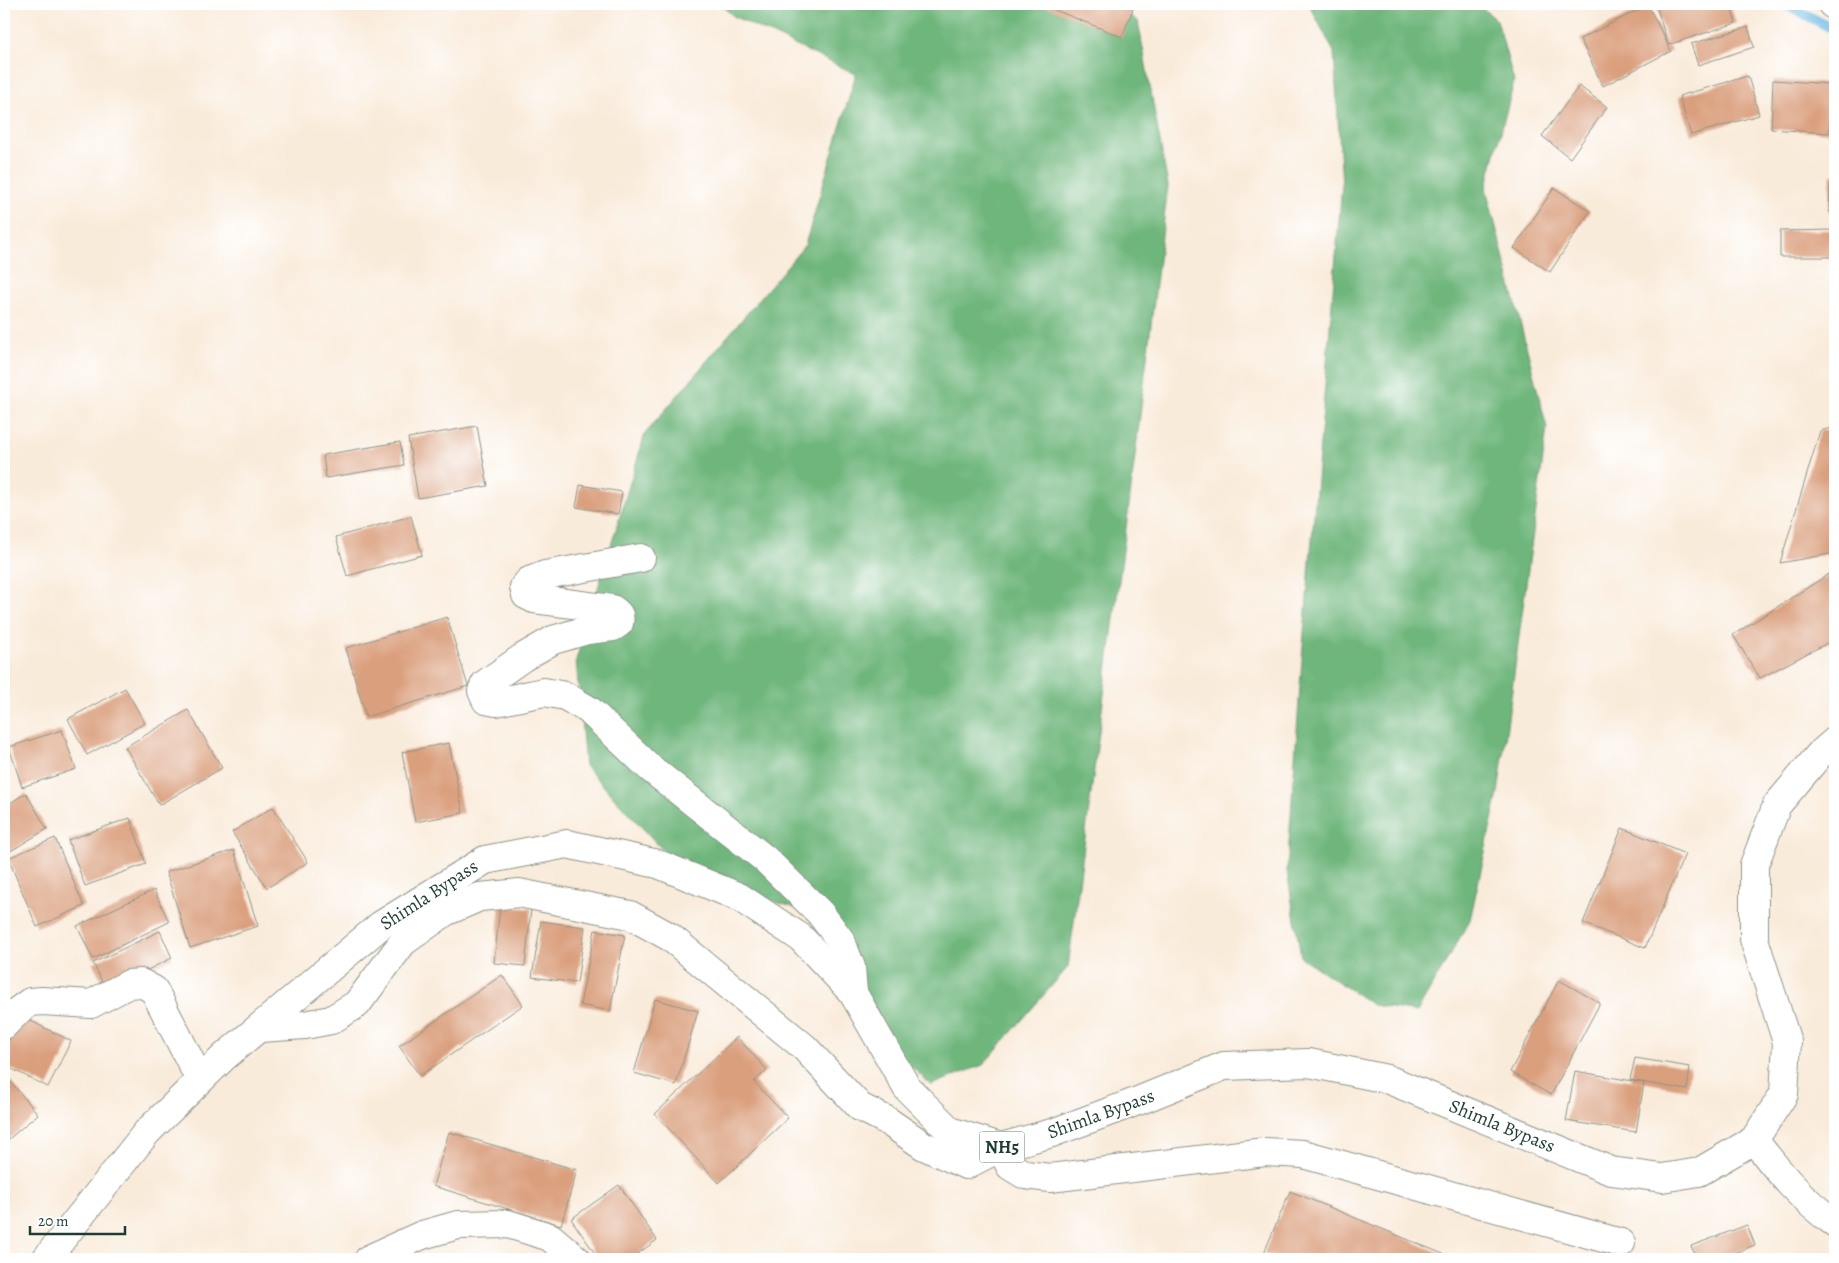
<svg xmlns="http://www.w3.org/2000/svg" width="1839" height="1263" font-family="Alegreya,serif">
	<rect width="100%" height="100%" fill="#fff"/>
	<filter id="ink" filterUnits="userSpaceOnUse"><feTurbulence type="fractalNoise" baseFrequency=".02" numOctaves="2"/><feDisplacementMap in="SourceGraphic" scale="10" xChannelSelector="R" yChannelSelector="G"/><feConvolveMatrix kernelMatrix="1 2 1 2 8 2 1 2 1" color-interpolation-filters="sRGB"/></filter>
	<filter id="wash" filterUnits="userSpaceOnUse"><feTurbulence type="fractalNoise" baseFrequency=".0096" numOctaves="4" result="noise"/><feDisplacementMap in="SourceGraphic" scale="20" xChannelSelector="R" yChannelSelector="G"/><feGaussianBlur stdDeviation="1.12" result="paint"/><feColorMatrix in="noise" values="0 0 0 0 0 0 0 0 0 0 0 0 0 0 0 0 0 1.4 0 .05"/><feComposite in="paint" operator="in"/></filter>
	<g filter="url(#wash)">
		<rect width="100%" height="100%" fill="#f9ebda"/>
		<path fill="#6eb67c" stroke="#467a58" d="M719,4H1112L1138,21L1168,186L1129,505L1068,967L983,1065L931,1085L883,1040L829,918L686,875L585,766L576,660L645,434L805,245L856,74L735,17Z
			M1309,4H1477L1497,20L1514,82L1486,188L1547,428L1498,793L1470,920L1417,1012L1373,1005L1301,957L1287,871L1303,645L1342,185L1334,52Z"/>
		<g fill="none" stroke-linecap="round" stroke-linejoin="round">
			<path stroke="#69b8e3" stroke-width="10" d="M1785,4L1835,30"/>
		</g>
		<g id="blocks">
			<path fill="#da9f7d" d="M1040,4H1135L1122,37Z
				M1661,4H1730L1736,23L1668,45L1656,5Z
				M1648,5L1671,51L1603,86L1580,39Z
				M1748,27L1754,47L1698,65L1691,44Z
				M1748,76L1759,115L1691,135L1679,96Z
				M1773,80L1832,84L1829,133L1771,129Z
				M1579,86L1607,107L1570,158L1542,136Z
				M1831,175H1835V212H1829Z
				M1554,188L1590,211L1550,272L1514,248Z
				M1835,230V257H1780V231Z
				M477,426L488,486L418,498L408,438Z
				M1835,427V553L1780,563L1820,431Z
				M400,442L404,465L326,478L323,455Z
				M580,485L622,492L618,514L576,507Z
				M411,516L422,555L347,576L336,537Z
				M1835,570V639L1760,678L1733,635Z
				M447,617L468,686L366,717L346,648Z
				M125,688L145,723L87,755L68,719Z
				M188,710L222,768L159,805L125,747Z
				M62,730L76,769L22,787L9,747Z
				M449,743L463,813L415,822L402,752Z
				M26,793L47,829L4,855V807Z
				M273,807L308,862L267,888L232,832Z
				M130,818L146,864L85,886L68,840Z
				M1622,828L1685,854L1645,948L1583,923Z
				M55,838L84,906L37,927L8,858Z
				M234,850L258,926L190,948L166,872Z
				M154,890L169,922L93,959L77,926Z
				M500,906L531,909L525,966L494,963Z
				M541,921L585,927L577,983L532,977Z
				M595,930L625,935L610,1011L580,1005Z
				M160,931L172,958L106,990L93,963Z
				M502,975L523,1005L420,1076L399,1046Z
				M1559,980L1600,1003L1551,1095L1510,1072Z
				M655,999L698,1011L676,1085L634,1073Z
				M21,1016L71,1041L48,1087L4,1065V1050Z
				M737,1037L767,1070L754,1082L788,1118L719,1183L655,1114Z
				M1635,1058L1690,1067L1687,1090L1630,1080Z
				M1575,1071L1644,1083L1636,1132L1566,1121Z
				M6,1076L38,1114L4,1143V1078Z
				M449,1132L577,1170L561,1225L433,1186Z
				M619,1185L657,1240L630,1259H599L571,1219Z
				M1290,1191L1455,1259H1279L1264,1253Z
				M1747,1225L1755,1245L1718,1259H1697L1691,1246Z
				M554,1247L571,1259H540Z"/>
		</g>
	</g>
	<g filter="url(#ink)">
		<use href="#blocks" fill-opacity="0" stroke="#8c9487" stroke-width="1"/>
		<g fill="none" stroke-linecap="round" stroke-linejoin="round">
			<defs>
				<path id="minor" d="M1832,4L1835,6
					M641,558L545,575L529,581L524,587L526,595L534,599L612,609C618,613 621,615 619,623L613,627L587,630L553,640L522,658L485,684L482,691L486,700L496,702L544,692L565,696L589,710L650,768L765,859L820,913L841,941L851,967L853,993
					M4,1025L19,1010L30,1002L42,1001L91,1004L129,984L141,983L154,990L200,1080
					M260,1028L305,1025L331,1020L357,1004L403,942L445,912L480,897L519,893L549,899L630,915L670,937L804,1047L860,1107L886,1120L924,1146L966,1165L1001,1147L1010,1166L1025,1175L1050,1178L1265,1152L1303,1154L1621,1243
					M1754,1140C1779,1172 1801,1200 1835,1223
					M369,1259L422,1235L458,1225L508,1224L550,1237L576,1259"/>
				<path id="highway" d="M46,1259L147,1132L224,1057L381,925L485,860L567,844L658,864L739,897L801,938L853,993L907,1088L950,1131L1001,1147L1052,1133L1138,1101L1224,1066L1309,1063L1387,1079L1611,1171L1662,1178L1699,1172L1754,1140L1784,1094L1787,1042L1754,939V865L1777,805L1820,754L1835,741"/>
			</defs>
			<use href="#minor" stroke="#8c9487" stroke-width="30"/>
			<use href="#highway" stroke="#8c9487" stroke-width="30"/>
			<use href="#minor" stroke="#fff" stroke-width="28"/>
			<use href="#highway" stroke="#fff" stroke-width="28"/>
		</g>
	</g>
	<g text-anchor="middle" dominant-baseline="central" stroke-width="4" stroke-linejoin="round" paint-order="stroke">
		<rect fill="#fff" stroke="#627771" stroke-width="1" x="979.5" y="1131.5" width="45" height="31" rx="4"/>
		<g font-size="18" font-weight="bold" fill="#1f3d34">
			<text x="1002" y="1147">NH5</text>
		</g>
		<g font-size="19" fill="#1f3d34" stroke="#fff">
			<text transform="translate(429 895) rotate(-33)">Shimla Bypass</text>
			<text transform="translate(1101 1114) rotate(-20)">Shimla Bypass</text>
			<text transform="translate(1502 1126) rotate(22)">Shimla Bypass</text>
		</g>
	</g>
	<rect width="1839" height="1263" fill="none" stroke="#fff" stroke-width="20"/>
	<path d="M30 1226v8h95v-8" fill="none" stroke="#1f3d34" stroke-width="2.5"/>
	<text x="38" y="1226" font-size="15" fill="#1f3d34" stroke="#ffffff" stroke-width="4" paint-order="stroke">20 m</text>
</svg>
